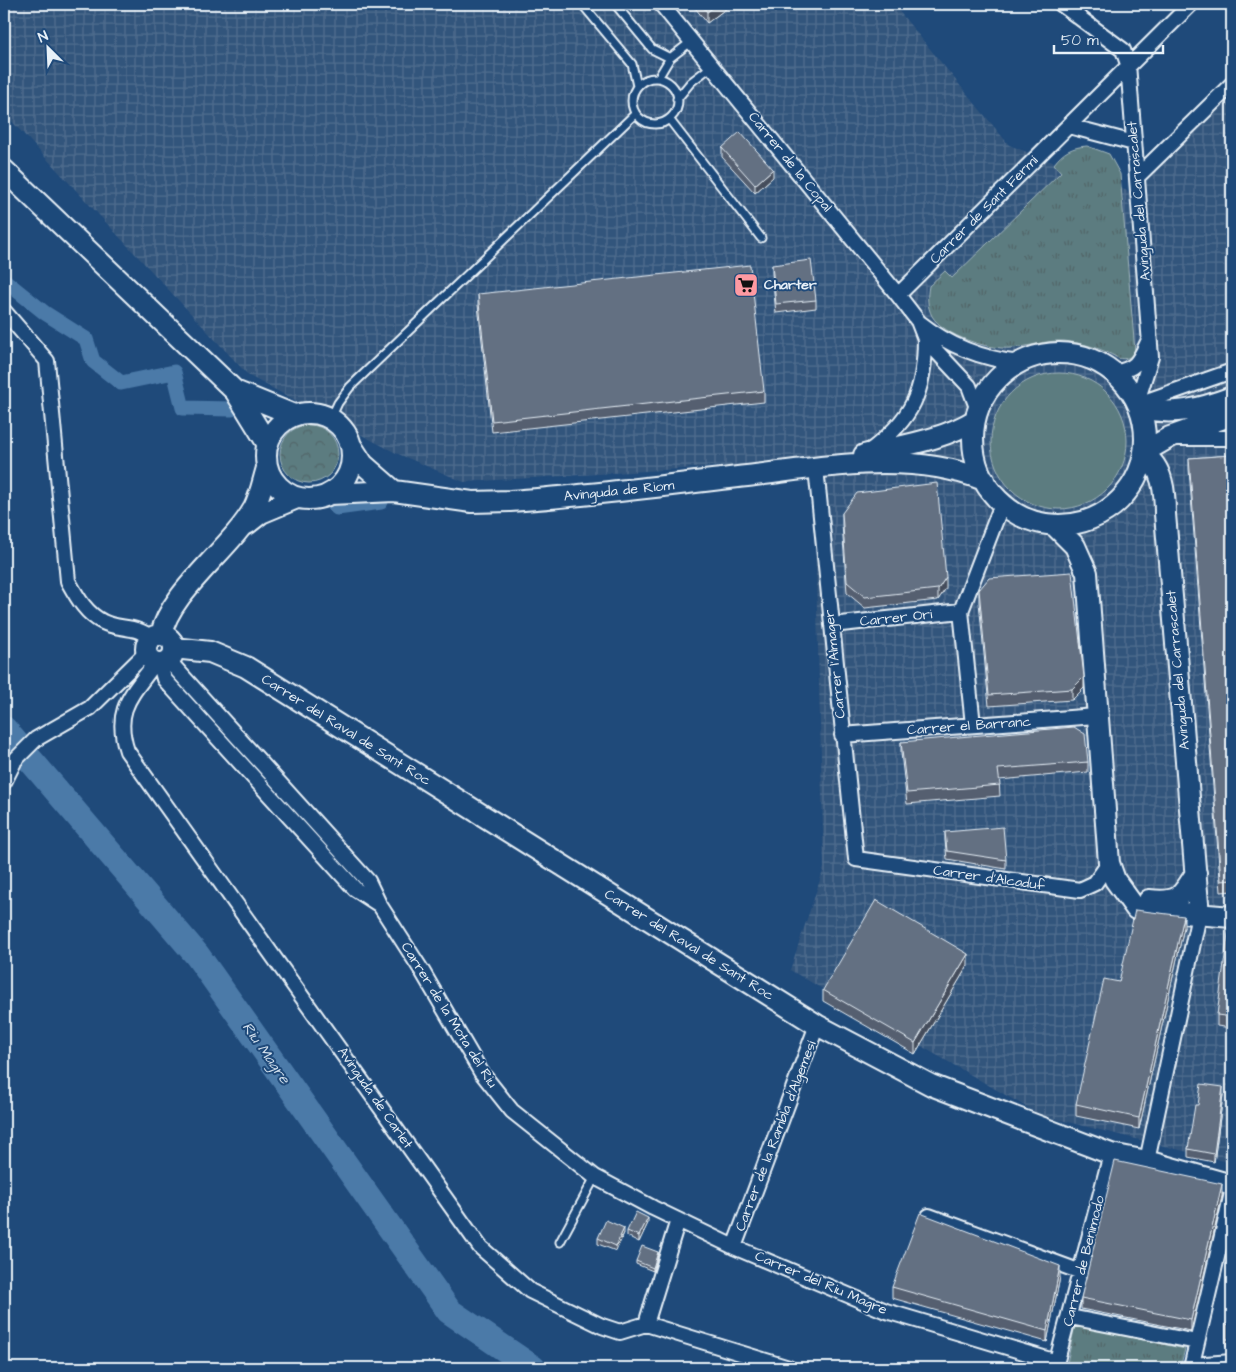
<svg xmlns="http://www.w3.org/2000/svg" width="1236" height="1372" font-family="'Architects Daughter',sans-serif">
	<defs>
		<pattern id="industrial-grid" width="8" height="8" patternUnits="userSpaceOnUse" patternTransform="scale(1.25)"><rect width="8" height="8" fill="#33557c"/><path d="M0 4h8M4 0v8" fill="none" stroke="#516e8f"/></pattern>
		<pattern id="forest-crowns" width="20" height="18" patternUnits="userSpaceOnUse" patternTransform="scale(1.25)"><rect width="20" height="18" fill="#5b7c80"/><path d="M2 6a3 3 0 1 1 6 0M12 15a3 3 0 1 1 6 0" fill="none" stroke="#526568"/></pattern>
		<pattern id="park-tufts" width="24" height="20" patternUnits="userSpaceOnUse" patternTransform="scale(1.25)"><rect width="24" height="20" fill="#5b7c80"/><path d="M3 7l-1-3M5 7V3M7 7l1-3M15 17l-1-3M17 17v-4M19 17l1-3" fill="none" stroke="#526568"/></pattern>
	</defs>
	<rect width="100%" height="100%" fill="#1f4a7a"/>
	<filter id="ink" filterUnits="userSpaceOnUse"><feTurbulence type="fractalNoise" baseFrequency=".02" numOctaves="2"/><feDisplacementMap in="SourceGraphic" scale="10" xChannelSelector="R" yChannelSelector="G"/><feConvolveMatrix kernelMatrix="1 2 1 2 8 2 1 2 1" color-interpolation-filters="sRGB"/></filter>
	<g filter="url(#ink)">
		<path fill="url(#industrial-grid)" d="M4,4H622L627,10L632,4H893L1009,145L1130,192L1232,94V1163L1040,1115L790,970L824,868L813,461L464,482L396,453L249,376L4,113Z"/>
		<path fill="url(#forest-crowns)" stroke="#a2b6bc" d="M280 454a29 29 0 1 1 58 0a29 29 0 1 1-58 0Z"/>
		<path fill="url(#park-tufts)" stroke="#a2b6bc" d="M1087,146L1109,154L1120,174L1135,352C1130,358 1125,360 1118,358C1101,348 1083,343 1064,341C1045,340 1029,347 1011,348C989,350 944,336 932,316C927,306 927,297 929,286L945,271L952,278L1061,172L1054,164C1063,152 1072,147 1087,146Z
			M1075,1325L1185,1349L1180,1368H1066Z"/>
		<path fill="#5b7c80" stroke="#a2b6bc" d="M991 441a68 68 0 1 1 136 0a68 68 0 1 1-136 0Z"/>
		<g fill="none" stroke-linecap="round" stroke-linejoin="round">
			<path stroke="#4c7aa8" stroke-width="15" d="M4,280L45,313L86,339L93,361L121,383L174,372L183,408L232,409
				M334,505L337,508L381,502"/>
			<path stroke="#4c7aa8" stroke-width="26" d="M4,729L197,955L449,1311L533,1368"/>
			<defs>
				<path id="lane" d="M582,4L632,64L637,86
					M615,4L652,49L670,58
					M658,78L670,58L692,41
					M632 101a23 23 0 1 1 46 0a23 23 0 1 1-46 0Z
					M677,99L691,82L712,66
					M669,119L761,238
					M331,418L338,403L350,387L635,114
					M560,1242L595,1177"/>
				<path id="street" d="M661,4L898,295L918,321L925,339L969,386L978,410
					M1061,4L1123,50L1128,64L1151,357L1137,402
					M1069,126L1134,143
					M1137,177L1232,84
					M898,295L1191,4
					M4,311L47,361L68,581C77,597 86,614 103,622C118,630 137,625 151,638
					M920,323C950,347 982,359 1020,363
					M1114,373C1137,368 1138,363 1148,342
					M1138,404L1232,371
					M1179,438H1232
					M870,451C912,419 925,392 925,339
					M816,468L856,859L1080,890L1095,883L1109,863
					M832,625L961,611
					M168,660L368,881L379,904L422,971L481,1072L512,1111L595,1177L653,1208L734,1247L886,1311L1057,1362
					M155,663C132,695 113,709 127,751L480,1247L530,1291L602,1326L620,1332L646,1324L789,1368
					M160,664L164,679L355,889L378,904
					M973,725L961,611L1002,504
					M842,735L1096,716
					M4,782L15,760L36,739L90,708L146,653
					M1147,1161L1199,915
					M929,1216L1081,1272
					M734,1247L817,1025
					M1070,1317L1197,1342
					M646,1324L678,1220
					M1192,1365L1232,1362
					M1055,1368L1111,1154
					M1191,1368L1232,1193"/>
				<path id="secondary" d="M4,170L235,391L267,443
					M973 439a86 86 0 1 1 172 0a86 86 0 1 1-172 0Z
					M235,391L294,415
					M1140,408C1174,416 1200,409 1232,397
					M266 456a43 43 0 1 1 86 0a43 43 0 1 1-86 0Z
					M352,447L363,464L394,491
					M1144,452L1170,437L1232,415
					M864,455C903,445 940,441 975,420
					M1144,455C1163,467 1165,493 1165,514L1199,915
					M330,494L394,491L472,502L510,501C589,496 668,485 747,476C825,467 909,450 984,480
					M247,524L261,513L297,498
					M1054,525L1075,546L1087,573L1109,863L1115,880L1136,909L1232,917
					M146 649a14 14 0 1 1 28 0a14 14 0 1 1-28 0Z
					M161,635C170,591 231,549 254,508C260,496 263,481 267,468
					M174,648L210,652L246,667L817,1025L931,1085L1111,1154L1147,1161L1232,1185
					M1149,900C1178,903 1181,898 1196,873"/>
			</defs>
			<use href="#lane" stroke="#e8f1f8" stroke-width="11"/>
			<use href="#street" stroke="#e8f1f8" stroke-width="18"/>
			<use href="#secondary" stroke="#e8f1f8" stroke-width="24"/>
			<use href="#lane" stroke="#1f4a7a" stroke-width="7"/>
			<use href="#street" stroke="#1f4a7a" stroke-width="14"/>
			<use href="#secondary" stroke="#1f4a7a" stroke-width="20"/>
		</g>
		<path fill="#555f70" stroke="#e8f1f8" d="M692,4H732L707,23Z
			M722,148L773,177L755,193L722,157Z
			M772,265L816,300V308L776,313L772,273Z
			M478,294L764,391V402L492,432L478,305Z
			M1232,455V891L1221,892L1189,469V458Z
			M842,513L946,588L938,600L865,608L847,593L842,524Z
			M979,590L1084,688L1072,700L989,706L979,602Z
			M901,742L1088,762V772L999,780L1000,796L907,804L901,753Z
			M945,832L1006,860V869L947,859L945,840Z
			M1184,927L1139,1129L1076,1116V1104Z
			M1232,927V1028L1217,1026V1015Z
			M968,965L915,1054L823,1001V990Z
			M1223,1095L1214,1162L1188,1157V1149L1198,1105Z
			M1222,1196L1191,1331L1081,1309V1298Z
			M648,1223L639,1242L627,1236V1231Z
			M624,1233L616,1251L598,1244V1238Z
			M658,1255L653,1271L636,1264V1261Z
			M1060,1277L1047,1342L892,1298V1287Z
			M1226,1324L1232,1325V1347H1226Z"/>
		<path fill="#454e5b" stroke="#e8f1f8" d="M718,4H732L707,23V12Z
			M773,169V177L755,193V185Z
			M946,577V588L938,600V589Z
			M1084,677V688L1072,700V689Z
			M1184,916V927L1139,1129V1118Z
			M968,954V965L915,1054V1043Z
			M1223,1087V1095L1214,1162V1154Z
			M1222,1184V1196L1191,1331V1320Z
			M648,1218V1223L639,1242V1236Z
			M624,1228V1233L616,1251V1246Z
			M658,1252V1255L653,1271V1268Z
			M1060,1266V1277L1047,1342V1331Z"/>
		<path fill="#636f82" stroke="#e8f1f8" d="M701,4H718L707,12Z
			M740,132L773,169L755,185L722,148Z
			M811,260L816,300L776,304L772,265Z
			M750,265L764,391L492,421L478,294Z
			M1232,455V880L1221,881L1189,458Z
			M937,483L946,577L938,589L865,597L847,582L842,513L857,493Z
			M1072,572L1084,677L1072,689L989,695L979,590L989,578Z
			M1074,727L1085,734L1088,762L998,769L1000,785L907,793L901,742Z
			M1003,827L1006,860L947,851L945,832Z
			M876,900L968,954L915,1043L823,990Z
			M1135,910L1184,916L1139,1118L1076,1104L1104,979L1119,982Z
			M1229,926L1232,927V1017L1217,1015Z
			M1201,1084L1223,1087L1214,1154L1188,1149L1195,1105H1198Z
			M1115,1161L1222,1184L1191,1320L1081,1298Z
			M636,1212L648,1218L639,1236L627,1231Z
			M920,1213L1060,1266L1047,1331L892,1287Z
			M606,1220L624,1228L616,1246L598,1238Z
			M642,1246L658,1252L653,1268L636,1261Z
			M1226,1324L1232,1325V1339H1226Z
			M1232,1362V1368H1219L1218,1363Z"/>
	</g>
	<defs>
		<symbol id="supermarket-square" viewBox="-11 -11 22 22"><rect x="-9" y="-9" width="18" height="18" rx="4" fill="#ff9aa2" stroke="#1f4a7a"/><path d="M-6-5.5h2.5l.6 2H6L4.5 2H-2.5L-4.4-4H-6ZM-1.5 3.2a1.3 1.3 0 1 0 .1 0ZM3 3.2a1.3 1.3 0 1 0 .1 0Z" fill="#111"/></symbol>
	</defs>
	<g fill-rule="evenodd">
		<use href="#supermarket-square" x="732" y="271" width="28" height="28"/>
	</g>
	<g text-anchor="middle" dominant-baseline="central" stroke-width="4" stroke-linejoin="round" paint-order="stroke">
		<g font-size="14" fill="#e8f1f8" stroke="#1f4a7a">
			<text transform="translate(790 162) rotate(51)">Carrer de la Copal</text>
			<text transform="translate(1139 201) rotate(-95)">Avinguda del Carrascalet</text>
			<text transform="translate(984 210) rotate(-45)">Carrer de Sant Fermí</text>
			<text transform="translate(619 491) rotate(-6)">Avinguda de Riom</text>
			<text transform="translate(896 618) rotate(-6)">Carrer Ori</text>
			<text transform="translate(835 664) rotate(-96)">Carrer l'Almager</text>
			<text transform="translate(1178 670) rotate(-95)">Avinguda del Carrascalet</text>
			<text transform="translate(969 726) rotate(-4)">Carrer el Barranc</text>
			<text transform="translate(346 730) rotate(32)">Carrer del Raval de Sant Roc</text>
			<text transform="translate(989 878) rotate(8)">Carrer d'Alcaduf</text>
			<text transform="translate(689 945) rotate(32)">Carrer del Raval de Sant Roc</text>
			<text transform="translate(449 1015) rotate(58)">Carrer de la Mota del Riu</text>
			<text transform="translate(375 1098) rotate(55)">Avinguda de Carlet</text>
			<text transform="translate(776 1136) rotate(-69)">Carrer de la Rambla d'Algemesí</text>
			<text transform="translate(1084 1261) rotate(-76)">Carrer de Benimodo</text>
			<text transform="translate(821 1283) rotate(23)">Carrer del Riu Magre</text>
		</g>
		<g font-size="14" font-weight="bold" fill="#e8f1f8" stroke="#1f4a7a" text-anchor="start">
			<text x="764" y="285">Charter</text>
		</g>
		<g font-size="15" font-style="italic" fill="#d1dfec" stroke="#1f4a7a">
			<text transform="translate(266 1053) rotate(55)">Riu Magre</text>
		</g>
	</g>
	<rect width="1236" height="1372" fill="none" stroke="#1f4a7a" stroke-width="20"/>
	<rect x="10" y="10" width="1216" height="1352" fill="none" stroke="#e8f1f8" stroke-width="2" filter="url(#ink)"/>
	<g transform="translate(48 48) rotate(336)" stroke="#1f4a7a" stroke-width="4" paint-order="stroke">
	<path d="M0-4L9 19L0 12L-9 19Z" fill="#e8f1f8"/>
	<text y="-8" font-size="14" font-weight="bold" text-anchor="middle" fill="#e8f1f8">N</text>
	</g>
	<path d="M1054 45v8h109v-8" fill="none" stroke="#e8f1f8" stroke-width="2.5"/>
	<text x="1061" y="45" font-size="15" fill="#e8f1f8" stroke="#1f4a7a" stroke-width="4" paint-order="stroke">50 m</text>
</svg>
